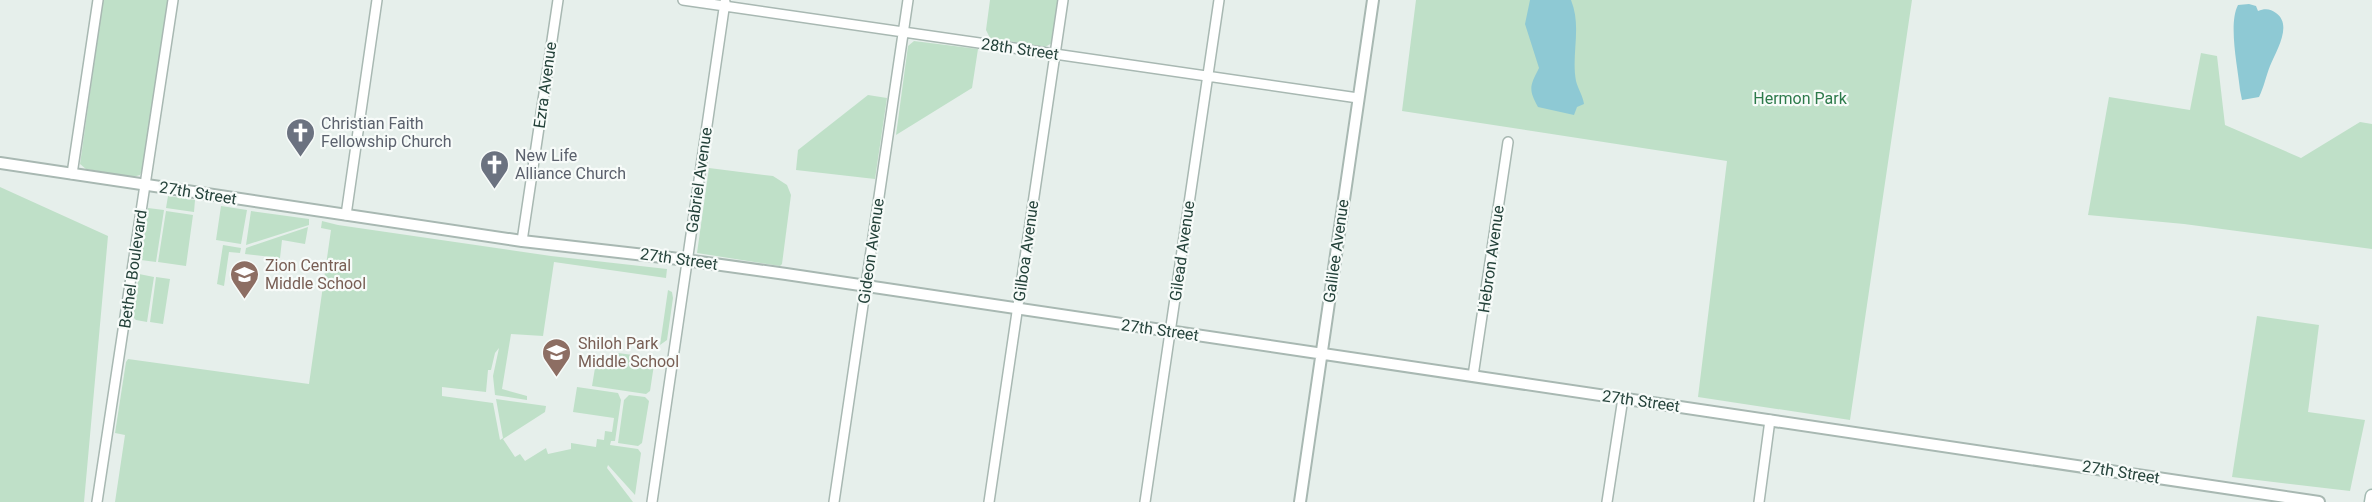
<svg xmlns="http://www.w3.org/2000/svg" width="2372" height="502" font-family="Roboto,sans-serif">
	<rect width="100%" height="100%" fill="#e6efeb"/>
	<path fill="#bfe0c8" d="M103,0H168L143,168L140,175L133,177L86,169L80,164Z
		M990,0H1058L1052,43L1045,47L990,38L986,30Z
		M1416,0H1912L1850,420L1698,397L1727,161L1402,111Z
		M914,41L978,49L972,88L896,135L908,46Z
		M2201,53L2217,56L2225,125L2301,158L2360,122L2372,124V249L2184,224L2088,215L2109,97L2190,110Z
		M868,95L887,98L875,179L796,170L798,150Z
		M709,168L773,176L787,185L791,195L782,264L780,266L697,253Z
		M0,187L108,236L84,502H0Z
		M168,196L195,200L194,212L166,208Z
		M221,206L247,210L241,244L216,240Z
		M148,208L164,210L156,262L141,260Z
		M166,211L193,215L186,266L158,262Z
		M251,211L309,219V225L246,245Z
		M322,221L338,225L551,256L667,269L666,278L554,262L543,336L511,334L502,389L527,396V400L495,395L493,376L499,348L495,353L491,370H488L486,392L442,387V396L493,403L500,440L503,438L496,399L546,406L545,412L503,439L515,457L520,454L525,461L546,448L548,454L571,449V443L596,447L597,439L604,440L605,431L612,432L614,418L573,412L577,387L618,393L621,400L615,441H611L610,445L638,449L641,453L635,495L608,465L607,468L633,502H115L125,435L115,433L126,362L128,359L309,384L331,230L321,228Z
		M308,227L305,244L282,240L280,258L245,254L246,248Z
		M223,245L241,248L240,253L229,252L224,286L217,284Z
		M139,274L154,277L147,322L136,320L133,317Z
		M156,277L170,279L163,324L150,322Z
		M668,290L672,292L673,298L667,340L660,345Z
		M2257,316L2319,325L2308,412L2365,420L2350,491L2232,477Z
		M618,353L655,358L650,391L646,394L592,386L597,356L613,358Z
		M629,395L645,397L649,401L642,443L638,446L618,443L624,400Z"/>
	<path fill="#8ec9d4" d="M1530,0H1571C1582,27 1571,54 1576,81C1578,89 1583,96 1584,104L1577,107L1574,115L1538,107C1528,89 1530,86 1539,68L1525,24Z
		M2249,4L2256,6L2258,11C2265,8 2271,9 2276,13C2293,25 2276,51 2270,66C2266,76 2264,87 2259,97L2242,100L2240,90C2238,68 2228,24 2238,5Z"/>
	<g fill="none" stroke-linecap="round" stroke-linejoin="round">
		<defs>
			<path id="minor" d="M683,0L1358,98
				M72,174L98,0
				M346,215L377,0
				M522,241L558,0
				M1473,376L1508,142
				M97,502L173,0
				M652,502L725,2
				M834,502L908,0
				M989,502L1063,0
				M1145,502L1219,0
				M1607,502L1623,398
				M1759,502L1770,420"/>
			<path id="tertiary" d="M0,163L522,241L671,258L786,274L2319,502
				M1300,502L1373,0"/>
			<path id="secondary" d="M2371,502L2372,496"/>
		</defs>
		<use href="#minor" stroke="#a8b8b2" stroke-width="12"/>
		<use href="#tertiary" stroke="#a8b8b2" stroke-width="14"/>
		<use href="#secondary" stroke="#a4bbb3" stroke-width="15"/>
		<use href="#minor" stroke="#fff" stroke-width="9"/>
		<use href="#tertiary" stroke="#fff" stroke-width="10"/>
		<use href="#secondary" stroke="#fff" stroke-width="12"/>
	</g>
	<defs>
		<symbol id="church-pin" viewBox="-11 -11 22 30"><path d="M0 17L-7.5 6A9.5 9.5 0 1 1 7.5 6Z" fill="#6b7280" stroke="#f7fbf9"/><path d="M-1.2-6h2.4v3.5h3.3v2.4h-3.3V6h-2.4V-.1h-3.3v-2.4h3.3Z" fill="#fff"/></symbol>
		<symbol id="school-pin" viewBox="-11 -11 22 30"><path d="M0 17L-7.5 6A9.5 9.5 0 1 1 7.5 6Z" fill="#8d6e63" stroke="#f7fbf9"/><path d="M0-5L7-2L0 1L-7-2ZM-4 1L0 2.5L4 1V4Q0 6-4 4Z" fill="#fff"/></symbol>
	</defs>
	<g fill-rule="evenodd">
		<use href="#church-pin" x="284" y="116" width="33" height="45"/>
		<use href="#church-pin" x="478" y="148" width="33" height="45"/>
		<use href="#school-pin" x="228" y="258" width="33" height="45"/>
		<use href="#school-pin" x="540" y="336" width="33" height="45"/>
	</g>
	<g text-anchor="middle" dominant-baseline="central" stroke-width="4.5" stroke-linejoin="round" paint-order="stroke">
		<g font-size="16" fill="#24423a" stroke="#f7fbf9">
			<text transform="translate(1020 49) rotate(8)">28th Street</text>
			<text transform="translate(545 85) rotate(-82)">Ezra Avenue</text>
			<text transform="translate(699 180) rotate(-82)">Gabriel Avenue</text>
			<text transform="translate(198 193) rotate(9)">27th Street</text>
			<text transform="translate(871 251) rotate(-82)">Gideon Avenue</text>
			<text transform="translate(1026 251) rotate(-82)">Gilboa Avenue</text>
			<text transform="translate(1182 251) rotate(-82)">Gilead Avenue</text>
			<text transform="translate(1336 251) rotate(-82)">Galilee Avenue</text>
			<text transform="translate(679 259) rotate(8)">27th Street</text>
			<text transform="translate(1491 259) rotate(-82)">Hebron Avenue</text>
			<text transform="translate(133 269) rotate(-82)">Bethel Boulevard</text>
			<text transform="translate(1160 330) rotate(8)">27th Street</text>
			<text transform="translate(1641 401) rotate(8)">27th Street</text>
			<text transform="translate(2121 472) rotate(9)">27th Street</text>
		</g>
		<g font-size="16" fill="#2d7a4b" stroke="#f7fbf9">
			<text x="1800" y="98">Hermon Park</text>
		</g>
		<g font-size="16" fill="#5b616d" stroke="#f7fbf9" text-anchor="start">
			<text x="321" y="123">Christian Faith<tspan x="321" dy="18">Fellowship Church</tspan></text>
			<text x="515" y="155">New Life<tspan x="515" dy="18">Alliance Church</tspan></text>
		</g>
		<g font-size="16" fill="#785e54" stroke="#f7fbf9" text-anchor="start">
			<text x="265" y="265">Zion Central<tspan x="265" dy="18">Middle School</tspan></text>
			<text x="578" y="343">Shiloh Park<tspan x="578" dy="18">Middle School</tspan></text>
		</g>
	</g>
</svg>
